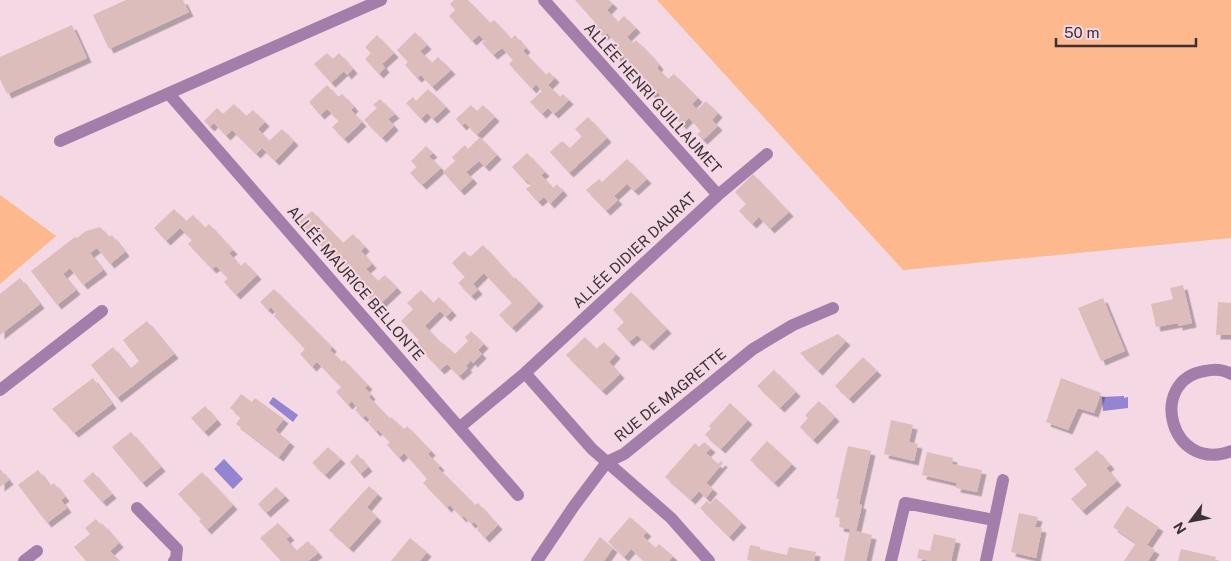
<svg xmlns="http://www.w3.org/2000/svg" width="1231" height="561" font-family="'Public Sans',sans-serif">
	<defs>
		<filter id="shadow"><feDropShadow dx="4.5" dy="4.5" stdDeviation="0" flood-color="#0004"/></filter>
	</defs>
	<rect width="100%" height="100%" fill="#f4d8e3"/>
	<path fill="#fdb88d" d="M657,0H1231V238L903,270Z
		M0,195L56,236L0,284Z"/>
	<path fill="#9385d1" d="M1124,396V398L1128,397V408L1103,411L1102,397Z
		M273,397L298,415L293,422L269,403Z
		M224,459L243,479L233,489L214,469Z"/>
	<path fill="#dcbdbb" filter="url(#shadow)" d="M126,0H183L189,12L109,49L93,15Z
		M454,0H468L490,23L494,20L511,39L515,35L526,48L523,51L546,75L549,72L555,78L548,85L560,97L563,94L569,100L554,114L548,108L542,114L530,102L542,91L536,84L532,89L509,64L513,60L502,48L493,55L482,43L485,41L479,35L472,41L449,16L455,10L450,4Z
		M575,0H609L613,4L607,10L612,16L618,22L624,16L636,28L627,37L633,43L636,40L648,52L659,65L657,68L668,79L674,74L698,98L692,104L697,110L706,101L718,113L712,120L718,126L703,140L697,134L701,131L689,118L682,125L676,119L680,115L656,91L652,95L641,83L645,79L621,54L617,58L612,52L619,46L607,33L603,36L592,25L595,22Z
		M72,25L87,58L7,94L0,79V57Z
		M415,32L427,45L420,51L432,63L438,57L451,70L432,87L421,75L417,78L405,65L408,62L397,50Z
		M377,35L394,53L382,64L385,68L379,74L365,59L371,53L365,47Z
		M327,53L333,59L339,53L353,69L347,75L344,71L331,83L314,64Z
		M327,85L338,97L342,94L348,100L354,107L351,110L362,122L344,139L332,127L339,121L327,109L320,115L309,102Z
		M428,89L446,107L433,119L427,113L421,119L406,103L413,97L416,101Z
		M380,99L395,114L388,119L394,126L382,138L364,120L377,108L373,105Z
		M234,104L246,116L253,110L265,122L258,129L269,141L282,129L294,141L275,161L262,148L256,154L232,130L226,136L214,123L210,127L204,121L217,108L223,114Z
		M471,105L477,111L483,105L495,117L477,135L465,123L462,126L456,119Z
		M588,117L607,138L569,173L550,152L562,141L570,148L582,136L575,129Z
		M480,137L497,155L485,167L479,161L473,166L466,172L473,179L460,191L443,172L455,161L452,157L465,145L468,149Z
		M426,146L433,153L429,156L441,168L422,185L410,173L417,167L411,161Z
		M527,153L545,172L541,175L553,188L557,184L563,191L550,204L544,197L538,202L526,189L531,185L525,179L524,180L512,167Z
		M627,159L647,179L634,191L627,184L614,196L618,200L606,211L586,190L599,179L602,182Z
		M753,174L789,212L770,229L759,217L752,224L739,211L746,204L735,192Z
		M174,209L186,221L193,215L205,228L209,224L233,250L229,253L235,260L241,266L245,262L257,275L236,295L224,282L228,278L216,266L212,269L188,244L192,240L180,228L166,241L154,228Z
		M312,211L343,243L353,234L365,247L361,251L372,264L366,269L378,281L385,275L397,288L377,307L352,280L355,278L344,265L333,253L330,256L299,222Z
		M100,227L109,237L112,235L125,252L110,264L97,248L90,253L103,270L83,285L70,268L63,274L76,290L57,305L31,271L75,237L77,238L86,231Z
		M483,245L514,279L515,277L539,302L512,328L499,315L512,303L484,273L473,284L478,290L471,296L458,283L465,277L452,263L464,251L470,257Z
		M20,278L40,304L0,335V294Z
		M1183,285L1192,323L1178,326V323L1156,327L1151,304L1173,299L1170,288Z
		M274,289L332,347L330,350L342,362L344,360L364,381L368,385L365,388L371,395L369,397L390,419L391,417L404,429L407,426L431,451L428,454L440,466L438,468L475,505L478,503L498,525L485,538L477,530L479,527L474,522L471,524L464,516L462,518L450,505L447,508L423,483L427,479L416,466L404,453L399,458L387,445L390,442L378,430L376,432L368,423L371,421L365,415L363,418L355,410L357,408L352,401L348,405L336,392L341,387L317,362L312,367L300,354L305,349L274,316L276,313L271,307L268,310L260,302Z
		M421,290L433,303L439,297L452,311L446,317L440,311L425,326L442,344L443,343L455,354L468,341L465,337L471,331L484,344L478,350L482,354L473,363L471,360L466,366L468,368L459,376L447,364L440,370L416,344L419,340L401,321L413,309L407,303Z
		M631,292L667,329L649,346L637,335L629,342L617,329L624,322L613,310Z
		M1103,298L1125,351L1101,361L1078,308Z
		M1218,302L1231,303V335H1216Z
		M147,321L174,354L117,398L91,365L113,347L130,369L139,361L123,340Z
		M838,334L846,341L818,371L800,353Z
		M585,337L596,349L604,342L616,354L609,362L620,374L602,391L566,355Z
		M863,357L877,371L849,399L835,386Z
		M774,370L796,392L780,408L757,386Z
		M93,378L112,404L74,433L52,409Z
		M1061,378L1101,393L1094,413L1078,408L1068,430L1046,422Z
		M241,394L252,402L255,398L284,419L275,430L290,442L279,457L236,424L241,417L230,408Z
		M819,401L835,417L813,440L800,427L808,418L805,415Z
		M730,403L748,420L721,449L705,435L711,428L709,426Z
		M205,406L217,420L204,432L191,418Z
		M891,420L913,425L909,442L918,444L914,461L884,454Z
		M131,432L161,467L142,483L112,447Z
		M767,441L792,464L774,483L750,460Z
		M704,442L711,448L706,453L718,464L721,461L723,463L706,483L713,489L706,498L699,491L691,500L665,477L695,443L699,447Z
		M848,446L871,451L859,504L862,505L856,531L872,535L866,561H844L850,529L839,527L841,518L835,517L839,499H836Z
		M328,447L341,459L325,475L312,463Z
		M1097,450L1110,465L1106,468L1117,481L1082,511L1071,499L1087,485L1074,469Z
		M927,452L953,458L952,464L982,470L977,492L956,488L957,483L922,475Z
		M357,454L368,467L360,474L350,462Z
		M0,469L9,480L0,487Z
		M38,470L50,486L54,483L65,497L61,500L67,508L47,523L18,485Z
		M93,472L112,494L102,502L83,481Z
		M202,472L233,505L207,530L199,521L201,519L178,494Z
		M369,486L378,494L367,507L377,517L349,548L329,530Z
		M276,487L285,496L266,513L258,504Z
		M716,498L742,523L729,537L700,508L707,501L710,504Z
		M1127,506L1159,527L1147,545L1155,550L1148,561H1124L1136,543L1113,527Z
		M1019,513L1038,517L1035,527L1042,528L1036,558L1011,552Z
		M630,517L647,532L643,536L655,548L659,544L673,556L669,561H644L631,549L624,557L608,542Z
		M96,519L101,525L103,524L119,543L110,551L119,561H86L74,547L90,534L85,528Z
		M278,523L290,536L286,539L296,551L308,541L318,553L308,561H281L260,538Z
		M934,534L956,539L951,561H930L917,558L919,549L930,551Z
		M600,537L613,548L604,561H583Z
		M410,538L427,552L420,561H391Z
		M750,545L760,547V549L787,555L789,547L816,552L814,561H753L747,560Z
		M1181,549L1216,557L1215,561H1178Z"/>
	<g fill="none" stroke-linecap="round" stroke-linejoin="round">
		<path stroke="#a47eaa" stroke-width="12" d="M544,0L718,195
			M169,94L518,495
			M60,141L381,0
			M525,373L718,195L767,154
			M1231,374C1223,369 1213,369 1205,371C1147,380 1170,474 1231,451
			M0,390L102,311
			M460,427L525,373L592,449L671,518L709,561
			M137,508L177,549L176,559L174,561
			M24,561L37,551
			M537,561L574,506L607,462L624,454L753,349L793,325L833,308
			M891,561L905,503L994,520
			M986,561L1003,480"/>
	</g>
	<g text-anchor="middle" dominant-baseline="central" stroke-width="4" stroke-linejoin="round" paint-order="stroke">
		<g font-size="15" fill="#3c3136" stroke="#f4d8e3">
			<text transform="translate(653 98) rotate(48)">ALLÉE HENRI GUILLAUMET</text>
			<text transform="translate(634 250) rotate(-43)">ALLÉE DIDIER DAURAT</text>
			<text transform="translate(356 283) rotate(49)">ALLÉE MAURICE BELLONTE</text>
			<text transform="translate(670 395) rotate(-39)">RUE DE MAGRETTE</text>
		</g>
	</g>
	<g transform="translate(1191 521) rotate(238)" stroke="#f4d8e3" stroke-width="4" paint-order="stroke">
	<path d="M0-4L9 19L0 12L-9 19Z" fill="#3c3136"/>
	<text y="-8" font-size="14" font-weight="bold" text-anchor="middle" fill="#3c3136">N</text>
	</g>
	<path d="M1056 38v8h140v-8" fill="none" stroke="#3c3136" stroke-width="2.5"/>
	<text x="1064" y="38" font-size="15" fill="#3c3136" stroke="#f4d8e3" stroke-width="4" paint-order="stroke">50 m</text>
</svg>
